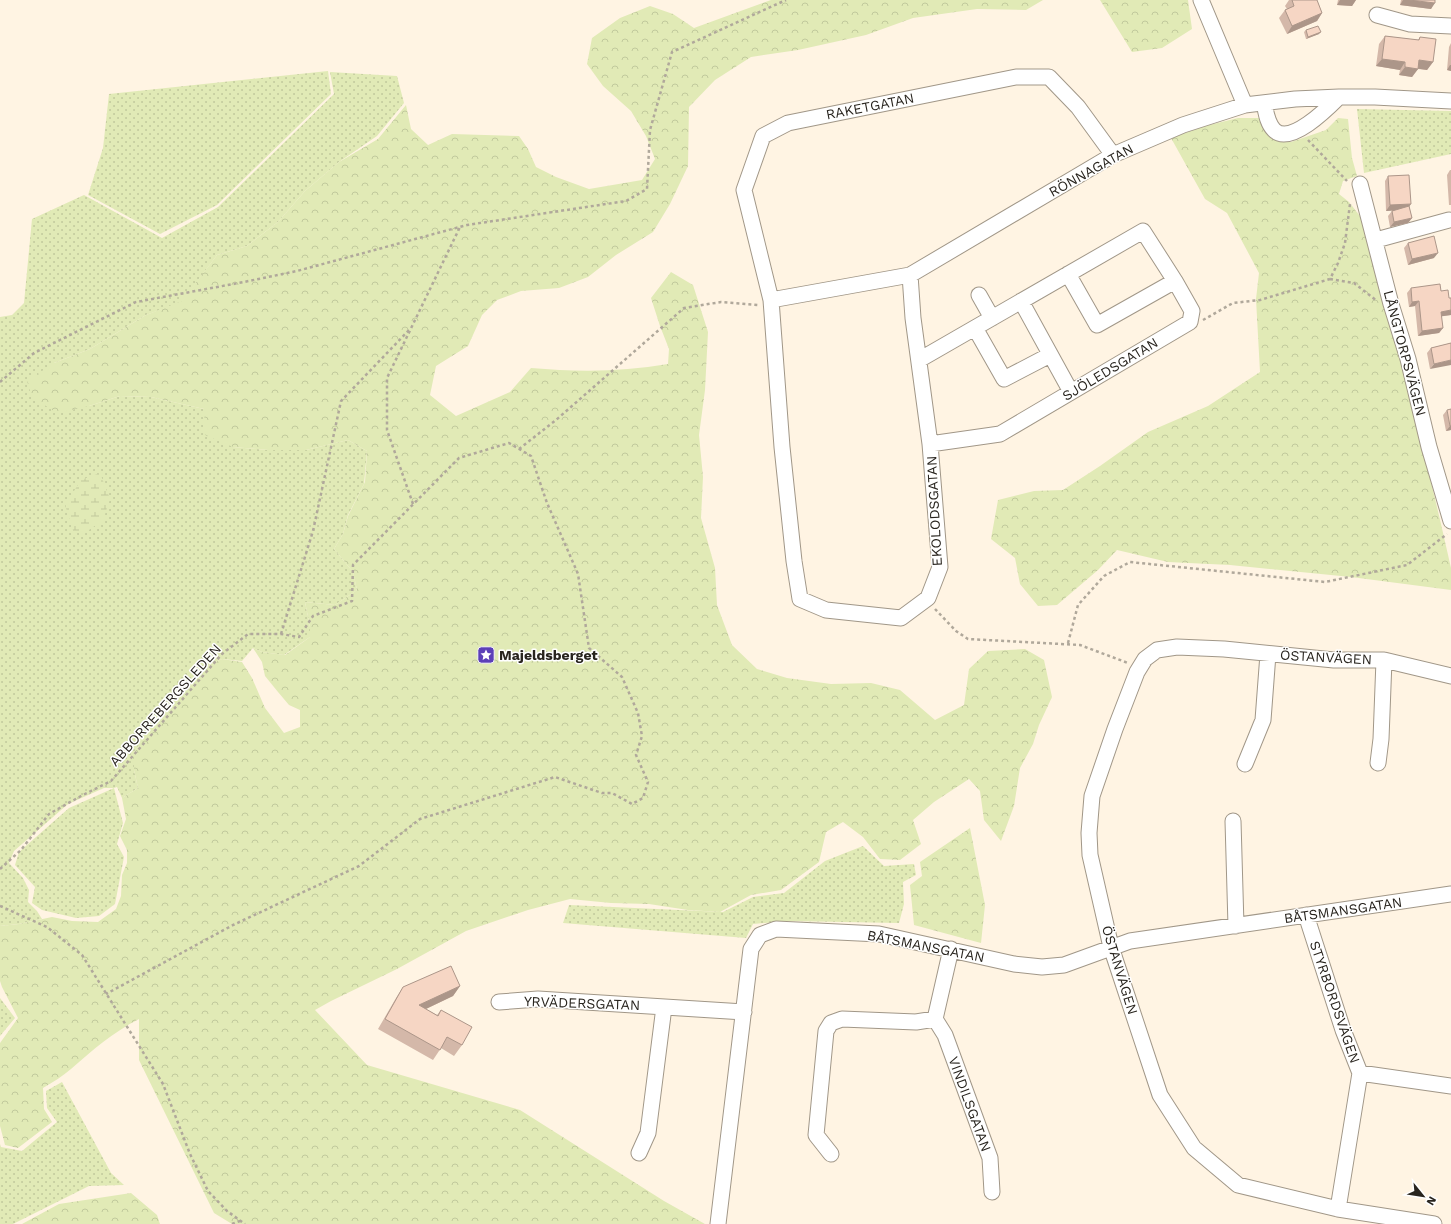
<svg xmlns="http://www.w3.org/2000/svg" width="1451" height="1224" font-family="'Work Sans',sans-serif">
	<defs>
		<pattern id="grass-dots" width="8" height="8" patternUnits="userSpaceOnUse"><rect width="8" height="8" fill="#e1eab6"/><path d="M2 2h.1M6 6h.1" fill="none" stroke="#c1c99c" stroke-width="1.8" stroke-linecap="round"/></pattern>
		<pattern id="forest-crowns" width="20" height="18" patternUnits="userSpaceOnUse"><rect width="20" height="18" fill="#e1eab6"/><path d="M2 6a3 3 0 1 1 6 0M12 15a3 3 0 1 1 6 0" fill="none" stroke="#c1c99c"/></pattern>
		<pattern id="wetland-marsh" width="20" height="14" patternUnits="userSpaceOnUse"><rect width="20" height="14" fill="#e1eab6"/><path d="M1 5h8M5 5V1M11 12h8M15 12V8" fill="none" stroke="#c1c99c"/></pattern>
	</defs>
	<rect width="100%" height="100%" fill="#fff4e3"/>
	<path fill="url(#grass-dots)" d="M328,71L331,94L217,205L160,234L88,195L103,148L109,94Z
		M330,72L397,76L404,103L377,136L339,162L305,191L278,222L247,246L217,255L182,302L146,315L90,349L54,363L89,406L120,396L151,397L204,409L233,447L268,450H306L348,440L367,451L364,484L348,515L343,534L334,549L353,572L357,590L335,605L305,602L310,627V637L284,655L262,652L253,648L242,661L222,659L196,671L184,693L152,720L143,739L134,753V770L138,788L122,798L117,787L114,788L123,823L117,844L124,857L115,904L99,916L76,918L42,910L32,903L35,887L15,865L19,852L69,808L114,788H104L68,804L14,851L9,863L23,878L29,890L28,902L37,911L42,919L19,924L0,926V317L12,315L24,303L32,219L84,195L162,238L218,207L334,94Z
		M1357,109L1451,111V154L1364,173Z
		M863,846L884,866L914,864L916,875L903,882L904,904L899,923L789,921L753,924L746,938L563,923L569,905L723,912L753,897L784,893L825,861Z
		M0,998L15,1018L0,1036Z
		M62,1082L111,1173L124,1185L89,1186L13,1224H0V1144L1,1147L22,1151L57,1122L47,1108L46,1091Z"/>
	<path fill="url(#forest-crowns)" d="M771,0H1043L1026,10L977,9L913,18L866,35L798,50L751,57L715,80L689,107L688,166L670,204L653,232L616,255L588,277L559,288L521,291L497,300L482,315L468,346L436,366L430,395L456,416L510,392L531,368C577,372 622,372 668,364L669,349L660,326L651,298L671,272L693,285L708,332L705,390L699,435L703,477L701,518L715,568L717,605L732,645L757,669L787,678L831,684L871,683L900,690L935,720L964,705L969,669L988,651L1025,649L1044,660L1052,697L1039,725L1033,744L1020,768L1014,806L1001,841L984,820L980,791L969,779L934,802L913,820L921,844L900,860L880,859L863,837L843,822L826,832L819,862L781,890L751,895L720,912L688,910L649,904L611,903L570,899L528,910L466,931L397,969L331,1001L315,1010L367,1065L520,1110L664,1201L705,1224H232L214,1213L139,1060V1019C112,1033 94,1049 71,1069C63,1076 53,1082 43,1088L44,1109L52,1122L18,1148L5,1145L0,1126V1043L18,1018L2,987L0,981V926L19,924L52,917L72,921L98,922L116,909L121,896L122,875L127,863V850L120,836L126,819L122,798L138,788L134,770V753L143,738L152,719L183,693L196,671L222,659L242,662L252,678L265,708L284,733L300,727V710L289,705L278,692L265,676L262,662L253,648L262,652L285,655L310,637V627L305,602L335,605L357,590L353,572L334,549L343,534L348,516L365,482L367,451L348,440L306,450H268L233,447L205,435L204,409L151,397L120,396L89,406L57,413L32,397L27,381L54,363L90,349L146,315L182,301L217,255L247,246L278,222L305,191L339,162L378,139L406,105L411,129L428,145L452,134L519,136L528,149L536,167L556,177L589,189L642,180L655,159L646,136L631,111L603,86L587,64L592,38L620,18L650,6L673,14L694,28Z
		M1100,0H1188L1192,29L1162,48L1132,52Z
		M1238,118H1259L1277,141L1291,142L1326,130L1338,118L1348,119L1352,158L1357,176L1343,181L1339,194L1349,202L1363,220L1412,402L1441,524L1451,568V590L1351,577L1230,565L1168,562L1117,550L1098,570L1057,605L1038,606L1020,584L1015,558L991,539L998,500L1034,491L1063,490L1100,466L1148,432L1208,406L1260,372L1256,299L1259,273L1227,213L1205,199L1171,138L1201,127Z
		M970,828L985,905L981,943L914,925L910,885L922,876L920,862Z
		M131,1193L157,1215L160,1224H22L59,1204Z"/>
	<path fill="url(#wetland-marsh)" d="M100,473L110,499L103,520L89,530L74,533L65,505L81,480Z"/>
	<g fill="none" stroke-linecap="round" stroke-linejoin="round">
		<defs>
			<path id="minor" d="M1201,0L1245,105
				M1377,15L1410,24L1451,26
				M1264,103C1266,112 1267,123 1274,130C1290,146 1327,109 1339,97
				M1360,184L1391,304L1408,359L1429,447L1451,521
				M1376,240L1449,220
				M1068,274L1097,325L1175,281
				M910,275L913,318L930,444L940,567L928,598L901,618L826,610L800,599L794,561L782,447L771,300L744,190L763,136L788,123L1016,77H1049L1078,107L1113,155
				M979,295L992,318
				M771,300L910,275L1113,155L1183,125L1245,105L1295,99L1339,97H1375L1451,101
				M1021,301L1071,392
				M975,328L1004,379L1050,355
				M919,360L1143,231L1175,281L1192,311L1190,322L1000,434L930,444
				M1378,763L1381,739L1384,660
				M1245,764L1263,720L1268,654
				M1233,821L1236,926
				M1306,915L1343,1030L1360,1073L1338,1209
				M951,949L935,1019L945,1035L990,1158L992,1192
				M499,1002L538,999L744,1012
				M1360,1073L1451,1086
				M639,1153L648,1133L664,1007
				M831,1154L816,1135L826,1031L831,1023L842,1019L916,1022L935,1019
				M718,1224L751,949L760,935L776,929L879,934L1014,964L1042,967L1064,965L1130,941L1451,894
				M1434,1224L1338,1209L1238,1185L1194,1148L1160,1095L1111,947L1090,855L1089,833L1092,796L1115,729L1137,672L1145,659L1157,650L1177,647L1224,649L1334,660H1384L1451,676"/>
		</defs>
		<use href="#minor" stroke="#a19788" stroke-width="17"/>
		<path stroke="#b0a89b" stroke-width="2.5" stroke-dasharray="3 3" stroke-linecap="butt" d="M1308,140L1347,181
			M1330,279L1354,283L1377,301
			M1203,320L1233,303L1260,300L1330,279L1338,263L1345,243L1350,204
			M0,382L34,353L136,302L244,282L297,271L467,225L626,201L647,189L650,130L672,52L786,0
			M519,449L556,420L684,308L721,302L758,305
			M413,504L387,430V378L460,227
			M935,609L956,631L968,639L1080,645L1128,663
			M281,634L313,531L341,401L411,328
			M1068,643L1078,605L1104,576L1130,562L1325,582L1407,565L1447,534
			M0,869L21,850L49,814L81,796L111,781L222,654L248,634H281L299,637L313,616L352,601L353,565L459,458L509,443L531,456L547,503L578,574L589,648L622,677L638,713L642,736L636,755L648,782L643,798L632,804L612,793H602L555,777L420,819L359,866L233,925L106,994
			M0,906L47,927L82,955L163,1084L190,1154L208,1191L227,1211L245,1224
			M232,1224L240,1221"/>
		<use href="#minor" stroke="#fff" stroke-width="15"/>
	</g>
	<path fill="#d4b8a9" d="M1289,0H1317L1322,13L1317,21L1287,34L1279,18L1285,10L1287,9L1285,6Z
		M1338,0H1356L1352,6L1337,5Z
		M1401,0H1435L1431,9L1400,5Z
		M1306,30L1319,34L1306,39L1304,32Z
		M1385,36L1418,40L1420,37L1433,62L1427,70L1418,69L1412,77L1399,75L1400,70L1376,66L1379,44Z
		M1451,43V71L1447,70L1449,47Z
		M1450,170H1451V205H1449L1447,175Z
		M1388,176L1409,206L1412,218L1408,223L1390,227L1388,216L1392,211V210L1386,211L1385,181Z
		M1408,243L1434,258L1408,265L1404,248Z
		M1411,288L1441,291L1451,315L1441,316L1443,328L1439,333L1418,336L1415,306L1409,307L1407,293Z
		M1451,343L1430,369L1427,353L1431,348Z
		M1447,410L1451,430L1446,431L1443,415Z
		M460,986L453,996L426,1009L437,1015L441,1010L462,1045L454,1056L441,1048L433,1060L378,1029L396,998L403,987Z"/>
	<path fill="#ac9689" d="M1340,0H1356L1352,6L1337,5Z
		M1403,0H1409L1435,3L1431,9L1400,5Z
		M1322,13L1317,21L1287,34L1292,26Z
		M1321,32L1319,34L1306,39L1308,37Z
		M1382,59L1405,62L1400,70L1376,66Z
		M1419,60L1433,62L1427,70L1414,68Z
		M1450,65H1451V71L1447,70Z
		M1405,67L1418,69L1412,77L1399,75Z
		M1411,204L1407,210L1386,211L1390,205Z
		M1412,218L1408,223L1390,227L1394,222Z
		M1438,253L1434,258L1408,265L1412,259Z
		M1419,301L1415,306L1409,307L1412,302Z
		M1451,310V315L1437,317L1441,312Z
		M1443,328L1439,333L1418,336L1422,331Z
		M1451,360V365L1430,369L1434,364Z
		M1450,426H1451V430L1446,431Z
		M460,986L453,996L411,1016L419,1005Z"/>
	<path fill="#f6d6c4" stroke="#ac9689" d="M1292,0H1317L1322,13L1292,26L1285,10L1294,6Z
		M1409,0H1435V3Z
		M1318,26L1321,32L1308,37L1306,30Z
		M1385,36L1419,40L1420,37L1436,39L1433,62L1419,60L1418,69L1405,67V62L1382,59Z
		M1409,175L1411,204L1390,205L1388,176Z
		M1409,206L1412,218L1394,222L1392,211Z
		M1434,236L1438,253L1412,259L1408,243Z
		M1440,284L1441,291L1448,290L1449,298H1451V310L1441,312L1443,328L1422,331L1419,301L1412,302L1411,288Z
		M1451,343V360L1434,364L1431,348Z
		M1451,409V426H1450L1447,410Z
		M451,966L460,986L419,1005L438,1016L441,1010L472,1027L462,1045L447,1037L440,1050L385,1019L403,987Z"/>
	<defs>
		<symbol id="sight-square" viewBox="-11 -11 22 22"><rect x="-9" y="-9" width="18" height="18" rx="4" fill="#5c40b8" stroke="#fff"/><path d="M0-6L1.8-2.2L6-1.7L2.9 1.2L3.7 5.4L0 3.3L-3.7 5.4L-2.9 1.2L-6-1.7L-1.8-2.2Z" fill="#fff"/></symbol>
	</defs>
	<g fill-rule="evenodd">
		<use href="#sight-square" x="476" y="645" width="20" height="20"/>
	</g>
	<g text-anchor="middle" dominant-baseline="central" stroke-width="3" stroke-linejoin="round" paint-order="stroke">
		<g font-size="14" fill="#28241e" stroke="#fff">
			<text transform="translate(870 106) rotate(-11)">RAKETGATAN</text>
			<text transform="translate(1091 170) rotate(-29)">RÖNNAGATAN</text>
			<text transform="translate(1405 353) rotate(75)">LÅNGTORPSVÄGEN</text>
			<text transform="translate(1110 369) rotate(-31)">SJÖLEDSGATAN</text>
			<text transform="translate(934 511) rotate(-93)">EKOLODSGATAN</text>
			<text transform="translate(1326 657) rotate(3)">ÖSTANVÄGEN</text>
			<text transform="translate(165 705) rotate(-48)">ABBORREBERGSLEDEN</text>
			<text transform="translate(1343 910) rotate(-8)">BÅTSMANSGATAN</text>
			<text transform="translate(926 946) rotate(11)">BÅTSMANSGATAN</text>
			<text transform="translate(1120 970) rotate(73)">ÖSTANVÄGEN</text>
			<text transform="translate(1335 1002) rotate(71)">STYRBORDSVÄGEN</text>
			<text transform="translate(582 1003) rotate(2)">YRVÄDERSGATAN</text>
			<text transform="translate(970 1104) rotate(70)">VINDILSGATAN</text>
		</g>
		<g font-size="14" font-weight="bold" fill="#28241e" stroke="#fff" text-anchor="start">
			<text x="499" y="655">Majeldsberget</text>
		</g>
	</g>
	<g transform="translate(1423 1196) rotate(120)" stroke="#ffffff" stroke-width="3" paint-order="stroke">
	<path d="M0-3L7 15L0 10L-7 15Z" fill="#28241e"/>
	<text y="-6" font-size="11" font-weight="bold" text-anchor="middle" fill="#28241e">N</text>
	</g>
</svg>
